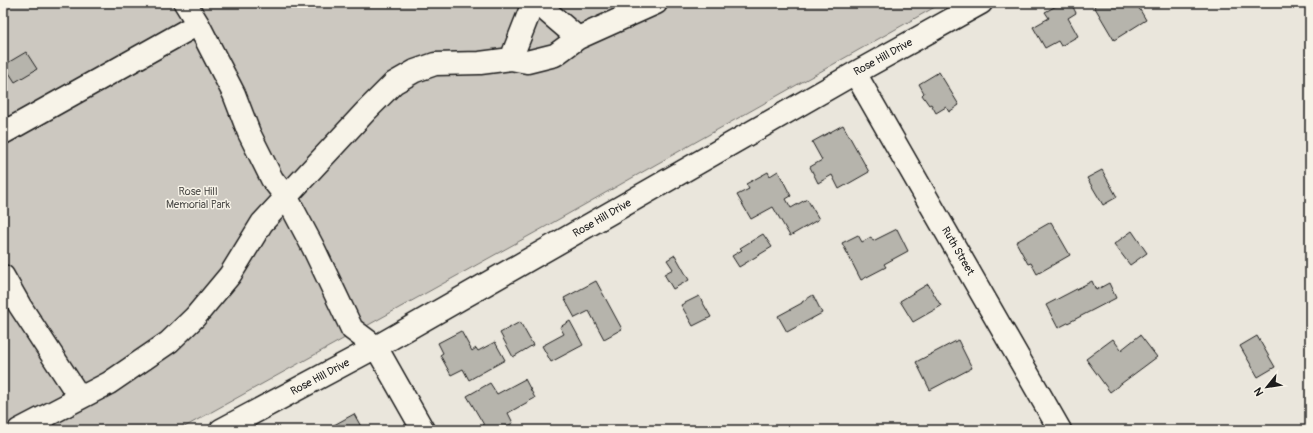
<svg xmlns="http://www.w3.org/2000/svg" width="1313" height="433" font-family="Pangolin,sans-serif">
	<rect width="100%" height="100%" fill="#eae6dc"/>
	<filter id="ink" filterUnits="userSpaceOnUse"><feTurbulence type="fractalNoise" baseFrequency=".025" numOctaves="2"/><feDisplacementMap in="SourceGraphic" scale="8" xChannelSelector="R" yChannelSelector="G"/><feConvolveMatrix kernelMatrix="1 2 1 2 8 2 1 2 1" color-interpolation-filters="sRGB"/></filter>
	<g filter="url(#ink)">
		<path fill="#ccc8c0" stroke="#74726e" d="M3,3H942L545,227L179,430H3Z"/>
		<path fill="#b6b4ac" stroke="#1c1c1c" d="M1059,3H1071L1076,13L1068,18L1078,36L1061,46L1058,41L1045,48L1033,27L1049,18L1045,12L1060,4Z
			M1098,3H1136L1146,20L1114,40L1094,6Z
			M26,52L37,69L15,82L4,65Z
			M939,72L959,105L949,112L946,107L936,113L931,104L929,105L922,95L924,93L919,84Z
			M843,125L869,172L839,189L832,175L818,183L810,167L822,160L812,142Z
			M1102,170L1117,197L1103,205L1087,178Z
			M778,171L791,196L786,199L791,208L807,199L819,219L790,236L773,207L751,219L737,195L749,189L746,184L768,172L770,176Z
			M1051,222L1070,255L1037,274L1031,263L1028,264L1016,242Z
			M897,229L908,251L884,264L886,267L861,280L842,243L858,235L862,242L871,237L873,241Z
			M1132,231L1147,253L1130,265L1114,244Z
			M763,234L772,247L739,267L732,256L742,250L740,248Z
			M675,255L689,280L673,289L664,274L673,269L667,260Z
			M596,281L622,329L604,339L589,311L575,318L564,298Z
			M1092,281L1096,290L1109,283L1116,298L1058,328L1046,305Z
			M928,284L941,306L913,322L900,301Z
			M813,295L822,313L787,332L778,316L802,303V302Z
			M699,296L711,317L693,326L681,305Z
			M570,321L583,345L551,362L542,346L564,334L560,327Z
			M520,322L533,345L513,357L500,333Z
			M461,331L472,351L476,348L478,351L495,342L505,360L469,380L463,369L451,375L440,355L443,353L438,343Z
			M1140,335L1157,357L1110,392L1086,359L1113,339L1121,350Z
			M1257,336L1275,367L1258,377L1240,346Z
			M958,340L972,368L930,390L916,362Z
			M525,379L535,398L508,413L513,423L499,430H487L467,396L490,383L497,394Z
			M354,414L363,430H325Z"/>
		<g fill="none" stroke-linecap="round" stroke-linejoin="round">
			<defs>
				<path id="minor" d="M185,3L198,24L234,94L249,133L272,179L287,198L313,247L352,329L376,347L423,430
					M537,3L578,38
					M511,59L533,3
					M855,73L1060,430
					M3,133L198,24
					M3,276L20,306L80,398
					M19,430L109,383L169,342L195,317L230,275L262,223L366,111L394,83L415,71L435,64L480,63L511,59L527,62L555,55L578,38L656,3
					M221,430L376,347L855,73L981,3"/>
			</defs>
			<use href="#minor" stroke="#1c1c1c" stroke-width="25"/>
			<use href="#minor" stroke="#f7f3e8" stroke-width="22"/>
		</g>
	</g>
	<g text-anchor="middle" dominant-baseline="central" stroke-width="3" stroke-linejoin="round" paint-order="stroke">
		<g font-size="11" fill="#1c1c1c" stroke="#f7f3e8">
			<text transform="translate(883 57) rotate(-29)">Rose Hill Drive</text>
			<text transform="translate(602 218) rotate(-30)">Rose Hill Drive</text>
			<text transform="translate(958 251) rotate(60)">Ruth Street</text>
			<text transform="translate(320 377) rotate(-28)">Rose Hill Drive</text>
		</g>
		<g font-size="11" fill="#51504d" stroke="#f7f3e8">
			<text x="198" y="191">Rose Hill<tspan x="198" dy="13">Memorial Park</tspan></text>
		</g>
	</g>
	<rect width="1313" height="433" fill="none" stroke="#f7f3e8" stroke-width="16"/>
	<rect x="8" y="8" width="1297" height="417" fill="none" stroke="#1c1c1c" stroke-width="1.5" filter="url(#ink)"/>
	<g transform="translate(1267 387) rotate(240)" stroke="#f7f3e8" stroke-width="3" paint-order="stroke">
	<path d="M0-3L7 15L0 10L-7 15Z" fill="#1c1c1c"/>
	<text y="-6" font-size="11" font-weight="bold" text-anchor="middle" fill="#1c1c1c">N</text>
	</g>
</svg>
